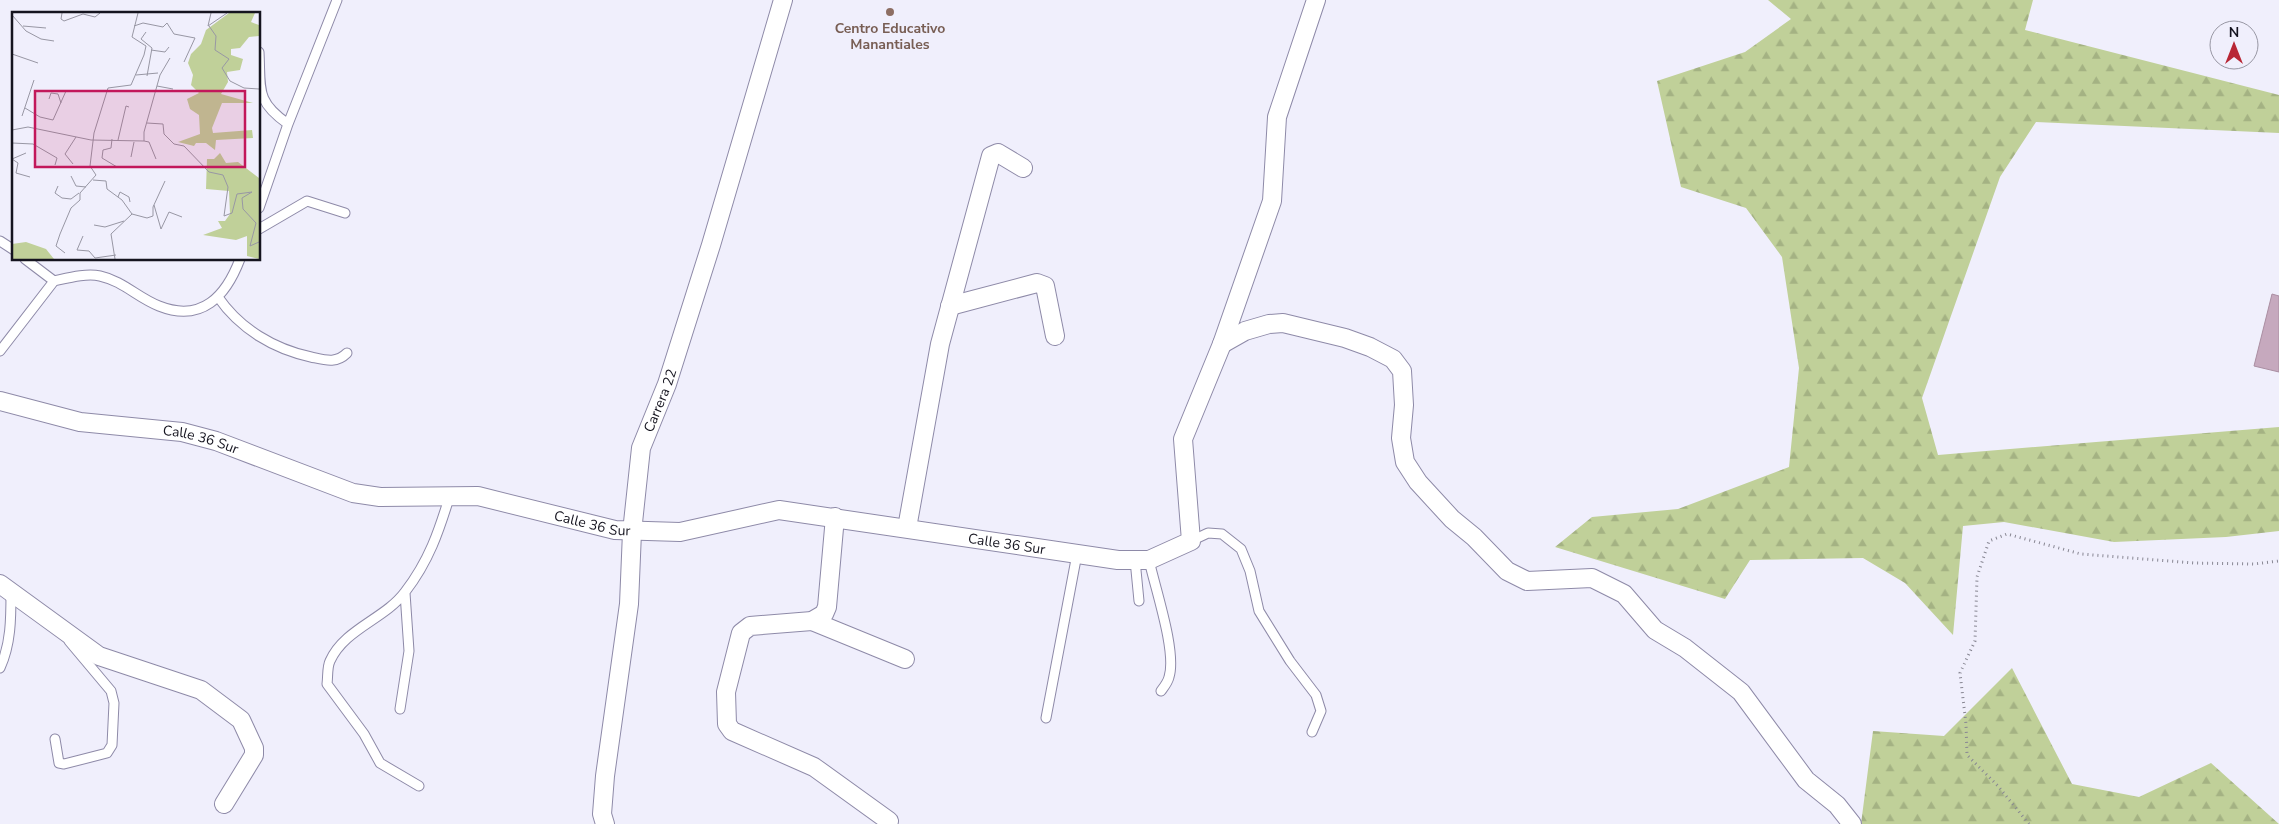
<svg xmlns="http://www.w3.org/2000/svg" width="2279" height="824" font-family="'Nunito Sans',sans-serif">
	<defs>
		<pattern id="forest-firs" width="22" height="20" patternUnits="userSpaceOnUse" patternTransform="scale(1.25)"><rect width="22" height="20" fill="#c0d099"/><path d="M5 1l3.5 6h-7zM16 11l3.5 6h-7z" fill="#a4b283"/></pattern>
	</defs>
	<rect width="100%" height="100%" fill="#f0effc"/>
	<path fill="url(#forest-firs)" d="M1768,0H2033L2025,30L2279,95V133L2036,122L2000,177L1922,398L1938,455L2279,427V531L2226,537L2114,542L2004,522L1963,526L1953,635L1905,583L1863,558L1750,560L1725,599L1555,547L1592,517L1678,509L1789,467L1799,368L1782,257L1746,208L1681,187L1657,81L1745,52L1791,19Z
		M2012,668L2072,784L2139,797L2211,763L2279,824H1861L1873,731L1944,736Z"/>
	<path fill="#c6a9be" stroke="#aa8ea2" d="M2272,294L2279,296V372L2254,366Z"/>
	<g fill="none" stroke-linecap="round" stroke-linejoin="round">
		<defs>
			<path id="service" d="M259,52C261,89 255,101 288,124
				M259,208L288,124L337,0
				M259,229L307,201L345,213
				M0,241L14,250
				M25,259L54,281C68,278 86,273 100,276C123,281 138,298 159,306C202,323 226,296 240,259
				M218,297C240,329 274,349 311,357C325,360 336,364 347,353
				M0,351L54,281
				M1191,541L1208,533L1222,534L1241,549L1250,571L1259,611L1290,661L1316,695L1321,711L1312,732
				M1135,560L1139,601
				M1149,560C1155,588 1177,652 1169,677C1168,682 1164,687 1161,691
				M0,668C11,644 11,618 11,592
				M400,709L409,651L405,593
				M1046,718L1077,554
				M55,739L59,763L64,764L107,753L112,745L114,703L111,691L69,641
				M419,786L380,763L364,734L327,684C328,677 327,667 330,661C344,629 385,619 405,592C429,561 439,531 450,495"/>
			<g id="minor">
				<path d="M950,306L1037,283L1045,286L1055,336"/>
				<path d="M1222,344L1245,331L1269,324L1283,323L1345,338L1370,347L1393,359L1402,371L1404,405L1401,438L1405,462L1418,482L1452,519L1474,537L1507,571L1527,581L1592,578L1624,594L1655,630L1685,648L1741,692L1806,780L1837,805L1852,824"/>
				<path id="s1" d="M0,401L80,422L182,432L216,441L353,493L380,497L478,496L615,530L680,532L779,510L1118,560H1149L1191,541L1183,439L1222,344L1272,201L1277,117L1316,0"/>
				<path d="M835,517L827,607L824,614L812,621L750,626L741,633L726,692L727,724L732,731L814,767L889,821"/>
				<path d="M907,528L940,344L991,156L998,153L1023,168"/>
				<path d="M0,584L99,656L201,690L241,720L254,748V755L224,804"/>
				<path d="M812,621L905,659"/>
				<path id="s2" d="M605,824L602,814L605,776L629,604L632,532L641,448L667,384L711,245L783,0"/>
			</g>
		</defs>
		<use href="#service" stroke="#8e8aa8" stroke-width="11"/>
		<use href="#minor" stroke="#8e8aa8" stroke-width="20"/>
		<path stroke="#878692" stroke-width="3" stroke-dasharray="1 4" stroke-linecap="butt" d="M2029,824L1998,786L1967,755L1966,724L1960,673L1975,641L1977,577L1989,541L2007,534L2081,554L2194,563L2254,564L2279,561"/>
		<use href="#service" stroke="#fff" stroke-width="9"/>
		<use href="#minor" stroke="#fff" stroke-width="18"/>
	</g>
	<circle fill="#8d6e63" stroke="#f0effc" stroke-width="2" cx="890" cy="12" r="5"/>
	<g text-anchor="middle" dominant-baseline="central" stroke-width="5" stroke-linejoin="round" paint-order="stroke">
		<g font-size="14" font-weight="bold" fill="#785e54" stroke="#f0effc">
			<text x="890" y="28">Centro Educativo<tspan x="890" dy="16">Manantiales</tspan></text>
		</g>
		<g font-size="14" fill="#15141f" stroke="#f0effc">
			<text stroke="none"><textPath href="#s2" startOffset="430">Carrera 22</textPath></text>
			<text stroke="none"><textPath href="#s1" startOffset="205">Calle 36 Sur</textPath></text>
			<text stroke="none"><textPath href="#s1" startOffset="610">Calle 36 Sur</textPath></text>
			<text stroke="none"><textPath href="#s1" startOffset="1030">Calle 36 Sur</textPath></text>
		</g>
	</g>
	<g transform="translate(12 12)">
		<rect width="248" height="248" fill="#f0effc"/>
		<path d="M217,1H243L239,10L247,13V24L237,25L228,36L219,37V43L231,47L228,58L215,60L216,70L209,82L241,91H210L200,116L201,121L240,118L241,126L204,128L203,138L194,131H184L182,134L166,130L188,122L187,103L178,97L175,87L187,81L179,73L181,63L176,51L179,42L189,32L194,18ZM208,141L214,151L226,150L247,166V247L235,244V224L224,228L191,223L210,216L206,209H213L218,202L217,179L194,177L195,147H202ZM14,230L34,237L42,247H0V232Z" fill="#c0d099"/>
		<path fill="none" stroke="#9897a4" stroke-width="1" d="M50,1L49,7L52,9L71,2L83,5L88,1M199,1L196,14L215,1M0,3L14,19L29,27L42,29M11,14L34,16M122,14L131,11L151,15L155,11L162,22L183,26L172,50M197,14L204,24L203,38L217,47L210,56L218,69L232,76L247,77M134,20L129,27L140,36L135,64M139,38L153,40L157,35M0,42L26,51M124,63L146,61M145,74L161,77M37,87L39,81L46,82L49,91M13,96L28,105L41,108L54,79M10,104L22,68M135,111L151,112L152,122L162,132L172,134L197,160L211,163L216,175L212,204L220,201L225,182L240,180L230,186L231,197L244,211L238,234L247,230M0,118L16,115L79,128L132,129M100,127L99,136L91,138L90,146L105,155M106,128L114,94L117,95M132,129V120L148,63L158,46M132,129L137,130L144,147M0,131L21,132L45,146L43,153M119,145L122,130M0,147L6,151L4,161L18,165M0,147L14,141M61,152L53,142L64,125M59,164L64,174L74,175M81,168L94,169L95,177L110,188L120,202L99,222L103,247M46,174L43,181L50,186L59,187L67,181M106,185L108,180L117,185L118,190M142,193L149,217L157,200L170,205M120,202L135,206L141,204V195L153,169M82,213L93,215L112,209M71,224L65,238L77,239L83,246L104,243M53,241L44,234L48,222L59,196L68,188V181L84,163L78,154L82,121L96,76L119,73L132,43L134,34L120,25L126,1"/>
		<path fill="#c2185b" fill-opacity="0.15" stroke="#c2185b" stroke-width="2.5" d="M23,79H233V155H23Z"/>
		<rect width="248" height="248" fill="none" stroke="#15141f" stroke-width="2.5"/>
	</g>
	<g transform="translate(2234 45)"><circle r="24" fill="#f0effc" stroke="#9897a4"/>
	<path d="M0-4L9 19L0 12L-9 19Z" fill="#b82635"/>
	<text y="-8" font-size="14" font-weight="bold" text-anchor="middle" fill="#15141f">N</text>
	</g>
</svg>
